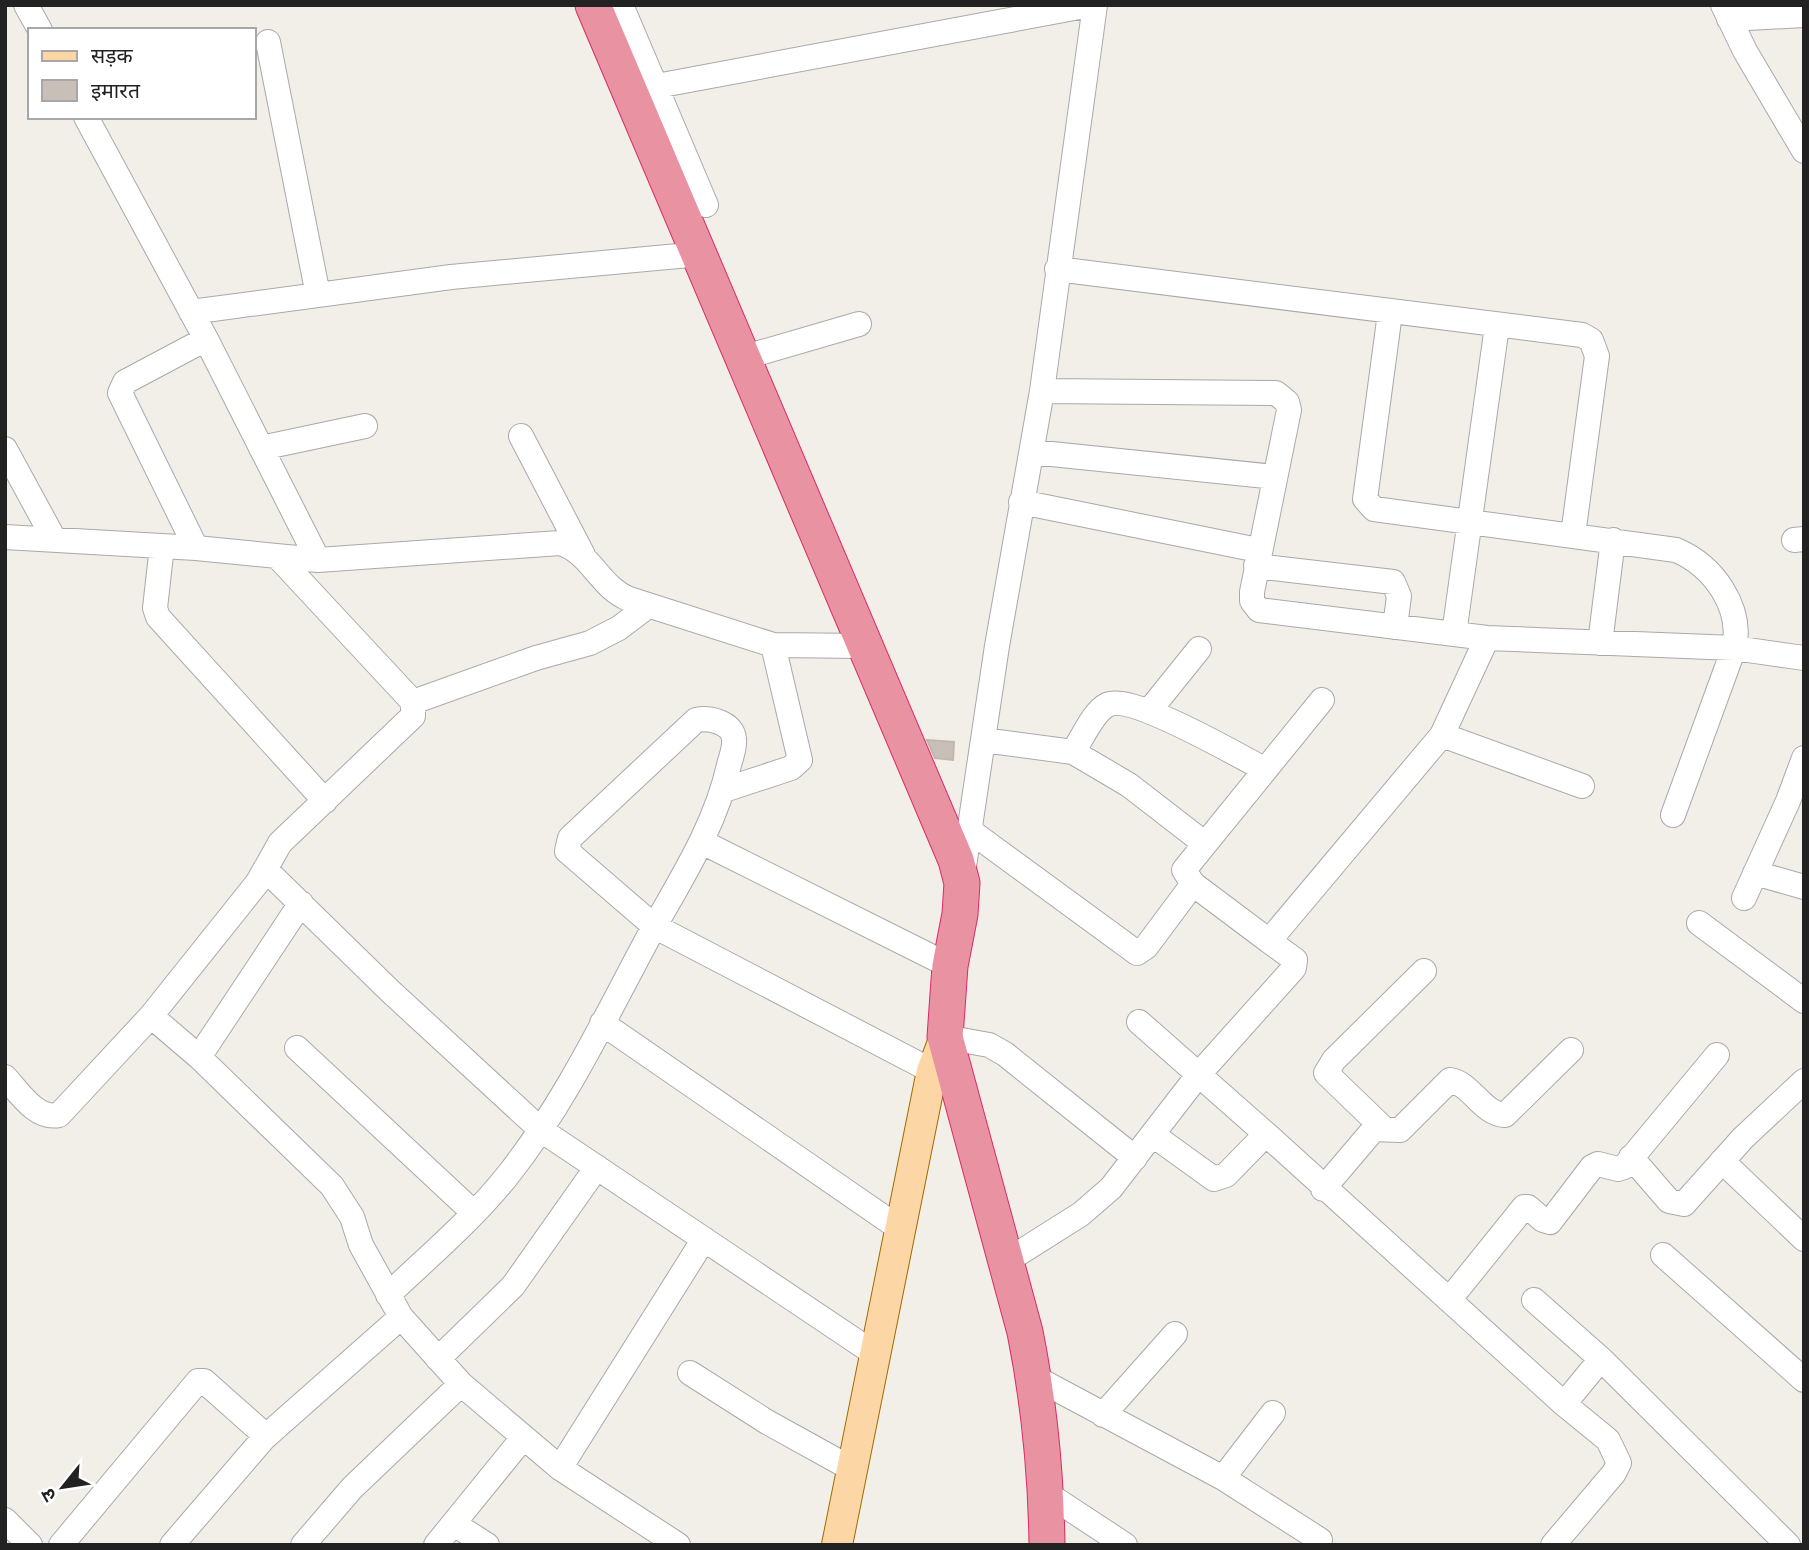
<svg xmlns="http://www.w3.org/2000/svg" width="1809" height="1550" font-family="'Work Sans','Noto Sans Devanagari',sans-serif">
	<rect width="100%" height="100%" fill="#f2efe9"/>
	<path fill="#c7bfb8" stroke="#c4b6ab" stroke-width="2" d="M927,740L954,742L953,760L935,758Z"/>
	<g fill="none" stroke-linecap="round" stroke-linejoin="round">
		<defs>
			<path id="minor" d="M26,5L40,30
				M621,5L706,205
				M1723,5L1745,51L1804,151
				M1729,19L1804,15
				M268,42L318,295
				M630,91L1090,5
				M86,117L206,339L318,560
				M1057,269L1582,335L1591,340L1597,356L1573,535
				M191,312L451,277L700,254
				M1390,313L1366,492L1365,499L1374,509L1676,550C1714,566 1743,608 1734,648L1673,815
				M742,358L859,324
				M1042,391L1276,393L1287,402L1289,410L1252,592V601L1259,610L1487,638L1734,648L1804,658
				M521,436L583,555
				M261,448L365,426
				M5,449L54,539
				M1032,452L1275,477
				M1021,502L1258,550
				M5,537L196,548L318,560L560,543C591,552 599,587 629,599L773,645L865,646
				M1794,540L1804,539
				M162,546L155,608L158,617L325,801
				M196,548L120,393L125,382L206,339
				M277,556L413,702V716L280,843L258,882L151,1016L199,1057L332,1186L352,1217L361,1245L401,1317L461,1384L560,1468L678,1545
				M1256,566L1393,582L1399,596L1395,627
				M1454,634L1497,326
				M1600,643L1613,540
				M413,702L536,658L590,643L619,628L648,606
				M1149,711L1199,649
				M1442,735L1582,786
				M983,740L1073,752C1082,739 1093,712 1107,705C1131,693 1239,756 1264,769
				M1073,752L1129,785L1204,843
				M724,790L791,768L800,760L773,645
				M969,830L1137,953L1146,947L1193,884
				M702,842L950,966
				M265,869L390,991L541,1130L875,1354
				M963,873L997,646L1042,391L1095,5
				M1755,873L1804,887
				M1744,898L1788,801L1804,758
				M1699,923L1804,1001
				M1269,941L1193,884L1184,870L1322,700
				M1139,1022L1266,1134
				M602,1023L899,1228
				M945,1037L989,1045L1005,1054L1135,1158
				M297,1048L474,1213
				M199,1057L301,903
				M5,1077C19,1092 36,1120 59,1115L151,1016
				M1383,1128L1326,1073L1334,1060L1424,971
				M1153,1135L1214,1179L1226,1175L1266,1134L1564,1404L1608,1440L1619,1463L1614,1473L1553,1545
				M1631,1157L1669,1201L1684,1204L1743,1138L1804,1081
				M1722,1161L1804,1239
				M1323,1189L1374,1129L1400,1130L1450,1080C1471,1083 1482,1114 1505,1115L1571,1050
				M1663,1255L1804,1380
				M1005,1262L1081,1214L1111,1188L1199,1074L1294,968L1295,960L1269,941L1442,735L1487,638
				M388,1295C429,1256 473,1219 508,1175C565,1103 605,1018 648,938C679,882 715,828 729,765C731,757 735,748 734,739C733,723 710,717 696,720L570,838L567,851L654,926L932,1071
				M1449,1300L1524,1207H1528L1543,1220L1550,1222L1592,1167L1598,1164L1618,1169L1624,1167L1717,1055
				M1534,1300L1601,1359L1788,1545
				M438,1359L513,1286L597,1167
				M690,1373L767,1422L852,1469
				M1034,1377L1223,1478L1320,1540
				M1564,1404L1601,1359
				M1103,1415L1175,1334
				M560,1468L704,1239
				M1223,1478L1273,1413
				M1046,1493L1125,1545
				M5,1520L30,1545
				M454,1524L487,1545
				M61,1545L198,1381H204L266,1436
				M172,1545L264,1438L401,1317
				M303,1545L352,1488L461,1384
				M436,1545L522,1439"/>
			<path id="major" d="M837,1545L932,1071L945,1037"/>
			<path id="highway" d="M593,5L956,860L962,883L960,914L950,966L945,1037L1025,1332C1039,1402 1046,1473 1047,1545"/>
		</defs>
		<use href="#minor" stroke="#a9a9a9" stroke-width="26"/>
		<use href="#major" stroke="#a06b00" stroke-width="32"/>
		<use href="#highway" stroke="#dc2a67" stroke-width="37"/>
		<use href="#minor" stroke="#fff" stroke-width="24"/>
		<use href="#major" stroke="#fcd6a4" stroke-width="30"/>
		<use href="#highway" stroke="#e892a2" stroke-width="35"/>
	</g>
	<rect width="1809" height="1550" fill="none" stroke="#222222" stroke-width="14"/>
	<rect x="28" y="28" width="228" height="91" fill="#ffffff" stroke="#a7a7a7" stroke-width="2"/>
	<rect x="42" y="51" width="35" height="10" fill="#fcd6a4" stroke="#a7a7a7" stroke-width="2"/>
	<text x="91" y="63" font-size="21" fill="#222222">सड़क</text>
	<rect x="42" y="80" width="35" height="21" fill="#c7bfb8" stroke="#a7a7a7" stroke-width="2"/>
	<text x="91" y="98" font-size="21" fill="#222222">इमारत</text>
	<g transform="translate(63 1487) rotate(240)" stroke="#ffffff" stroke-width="5" paint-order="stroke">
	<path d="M0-5L12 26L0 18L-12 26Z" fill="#222222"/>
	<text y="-10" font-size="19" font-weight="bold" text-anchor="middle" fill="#222222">उ</text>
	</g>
</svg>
